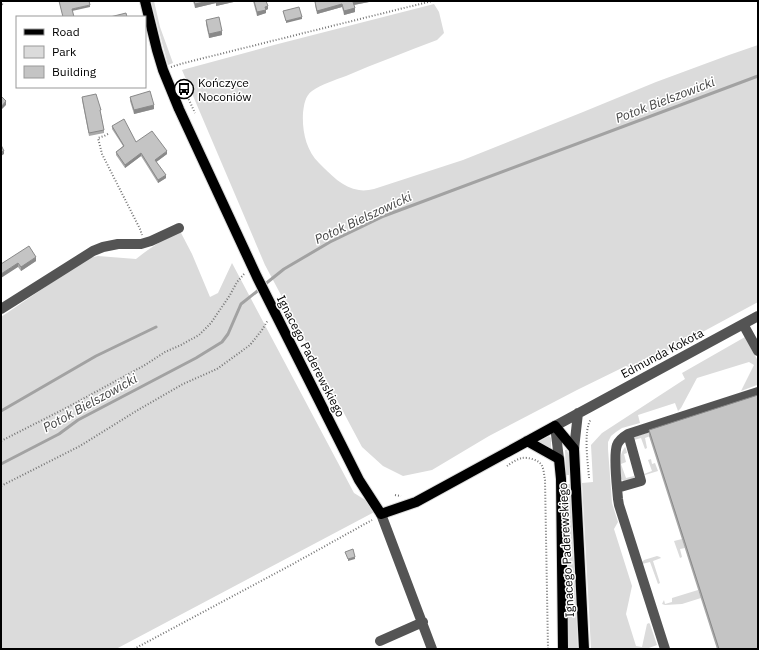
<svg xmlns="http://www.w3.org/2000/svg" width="759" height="650" font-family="'IBM Plex Sans',sans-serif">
	<rect width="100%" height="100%" fill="#fff"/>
	<path fill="#dbdbdb" d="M151,1H154L160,27L173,63L168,65Z
		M434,4L439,12L444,33L437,40C406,52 376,63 346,76C335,80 322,84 312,91C305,96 304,105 303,113C302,131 306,150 319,163C330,174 343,188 359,190C364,191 369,190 374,189L463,160L583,112L656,82L729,55L758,45V302L634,369L626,366L577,390L489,436L432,470L403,476L383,466L362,447L265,265L182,70L274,45Z
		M180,231L192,254L210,297L218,293L232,263L354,493L380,509L116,649H1V317L76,266L89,258L98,256L136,259C151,247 164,239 180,231Z
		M745,337L758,361V384L757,385L741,391L754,365L749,362L697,378L681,408L678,411L675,403L638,415L640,423L622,428L616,432L611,436L608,442V449L612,503L618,522L614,529L632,586L626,614L636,646L642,647L647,624L649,623L650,624L657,645L646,649H591L582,483L593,482L591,445L602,433L685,379L682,373Z
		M734,405L645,438L647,448L645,449L641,438L634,440V437Z
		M549,436L551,438V449L538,442Z
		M625,447L626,449L627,453L624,454L626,462L621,464L626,478L634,476V478L625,482L621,479C620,468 618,456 625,447Z
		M565,450H567L569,456V475H566Z
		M651,459L652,464L655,463L658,471L645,475L644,474L652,471L648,460Z
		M566,484H570L578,649H568Z
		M682,539L685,548L680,549L682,557L680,558L674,541Z
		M657,556L660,557L661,558L653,561L660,583L658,584L650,562L642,564V562L644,560Z
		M698,590L701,598L682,604L665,605L662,604L664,600L665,604L672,602V598Z"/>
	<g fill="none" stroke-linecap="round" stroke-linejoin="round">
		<path stroke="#a2a2a2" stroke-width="3" d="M264,285L284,269L330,242L384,216L758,76
			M1,411L96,356L156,327
			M1,464L59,434L78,420L196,358L222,342L228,334L241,304L260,289"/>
		<defs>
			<path id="major" d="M145,1L157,50L163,70L179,109L257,277L359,480L381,514L416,502L555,426L574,449L584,649
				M527,441L559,459L561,479L563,649"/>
		</defs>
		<use href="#major" stroke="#dbdbdb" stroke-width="12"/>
		<path stroke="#767676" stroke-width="2" stroke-dasharray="1 2" stroke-linecap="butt" d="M2,1V4L4,6
			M171,67L184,63L432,1
			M180,80L195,113
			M108,134L104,136L98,138L102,154L140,229L142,235
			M1,441L68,407L145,365L165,352L181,345L199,335L211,323L230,295L237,282L244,274
			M507,466C511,463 517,459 522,458C528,457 540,460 542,466C544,470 544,475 545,480L548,649
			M589,478C588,463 583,431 591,419
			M1,486L80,446L133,413L183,384L217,369L250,345L262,330L268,320
			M395,495L401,496
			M134,649L291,565L372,520"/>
		<path stroke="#545454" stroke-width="10" d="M1,309L93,251L103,247L118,244H141L151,241L179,228
			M743,324L758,351
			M574,449L578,413
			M559,459L555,426L758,316
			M617,488L641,481L628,434
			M381,514L432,649
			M380,641L423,622
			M665,649L619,505L618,499C617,486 613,456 617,445C619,440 623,437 628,434L758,392"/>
		<use href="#major" stroke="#000" stroke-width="10"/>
	</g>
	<path fill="#a9a9a9" d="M193,1H238L216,6V3L195,8Z
		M253,1H266L268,9L266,10V13L257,16Z
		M316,1H369V2L354,5L355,12L344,15L342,7L317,14L315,5V2H316Z
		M206,20L222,35L209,38L206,24Z
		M82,97L101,114L104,130V133L89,136L82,100Z
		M130,97L154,109L134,114L130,101Z
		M112,126L136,142L167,154L156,162L166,178L158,183L141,156L125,168L116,155V152L123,146L112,129Z
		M36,261L21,271L18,267L1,264Z
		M649,430L758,649H717L649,436Z"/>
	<path fill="#898989" d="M209,1H216V3L195,8V4Z
		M222,1H238L216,6V2Z
		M358,1H369V2L353,5V2Z
		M342,4V7L317,14V11Z
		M90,5V7L72,11V9Z
		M268,6V9L266,10V13L257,16V12L265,7Z
		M355,8V12L344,15V11Z
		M302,17V19L286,23V21Z
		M222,31V35L209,38V34Z
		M6,101V105L1,110V107Z
		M154,105V109L134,114V110Z
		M4,151V154L1,156V152Z
		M167,151V154L155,163V160Z
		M141,153V156L125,168V165Z
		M166,175V178L158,183V180Z
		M36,257V261L21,271V267Z
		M18,263V267L1,278V274Z
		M355,557V559L348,561V559Z"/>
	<path fill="#c4c4c4" stroke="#898989" d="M59,1H89L90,5L72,9L74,17H63Z
		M194,1H209L195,4Z
		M254,1H266L268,6L265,7L266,10L257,12Z
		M317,1H358L353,2L355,8L344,11L342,4L317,11L315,2Z
		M299,7L302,17L286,21L283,11Z
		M126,13L127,17H110Z
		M219,17L222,31L209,34L206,20Z
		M150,91L154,105L134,110L130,97Z
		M96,94L101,110H100L104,130L89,133L82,97Z
		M1,96L6,101L1,107Z
		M124,119L136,142L152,131L167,151L155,160L166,175L158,180L141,153L125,165L116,152L124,146L112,126Z
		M1,145L4,151L1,152Z
		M29,246L36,257L21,267L18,263L1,274V264Z
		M758,395V649H719L649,430Z
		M353,549L355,557L348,559L345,552Z"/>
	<defs>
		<symbol id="bus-ring" viewBox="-11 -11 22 22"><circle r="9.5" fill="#fff" stroke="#000" stroke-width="1.5"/><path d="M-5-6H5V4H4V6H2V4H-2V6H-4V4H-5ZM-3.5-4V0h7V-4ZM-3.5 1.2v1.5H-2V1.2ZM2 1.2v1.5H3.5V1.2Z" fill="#000"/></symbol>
	</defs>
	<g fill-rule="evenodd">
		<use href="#bus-ring" x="173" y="78" width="22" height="22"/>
	</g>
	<g text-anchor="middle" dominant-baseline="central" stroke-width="3" stroke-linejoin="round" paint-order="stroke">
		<g font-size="12" fill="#000" stroke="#fff" text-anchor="start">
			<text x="198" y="82">Kończyce<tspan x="198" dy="14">Noconiów</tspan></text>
		</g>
		<g font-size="12" fill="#000" stroke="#fff">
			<text transform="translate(662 353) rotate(-28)">Edmunda Kokota</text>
			<text transform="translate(311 356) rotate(63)">Ignacego Paderewskiego</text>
			<text transform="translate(566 550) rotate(-93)">Ignacego Paderewskiego</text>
		</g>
		<g font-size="13" font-style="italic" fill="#434343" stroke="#fff">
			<text transform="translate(665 100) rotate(-21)">Potok Bielszowicki</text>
			<text transform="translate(363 218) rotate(-25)">Potok Bielszowicki</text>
			<text transform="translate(90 403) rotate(-29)">Potok Bielszowicki</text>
		</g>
	</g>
	<rect width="759" height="650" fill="none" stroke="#000000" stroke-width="4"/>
	<rect x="16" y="16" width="130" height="72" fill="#ffffff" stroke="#999999"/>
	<rect x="24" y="29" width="20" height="6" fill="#000000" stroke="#999999"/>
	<text x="52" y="36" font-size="12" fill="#000000">Road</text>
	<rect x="24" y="46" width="20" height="12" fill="#dbdbdb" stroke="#999999"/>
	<text x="52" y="56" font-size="12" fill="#000000">Park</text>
	<rect x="24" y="66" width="20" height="12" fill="#c4c4c4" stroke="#999999"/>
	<text x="52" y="76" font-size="12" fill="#000000">Building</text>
</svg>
